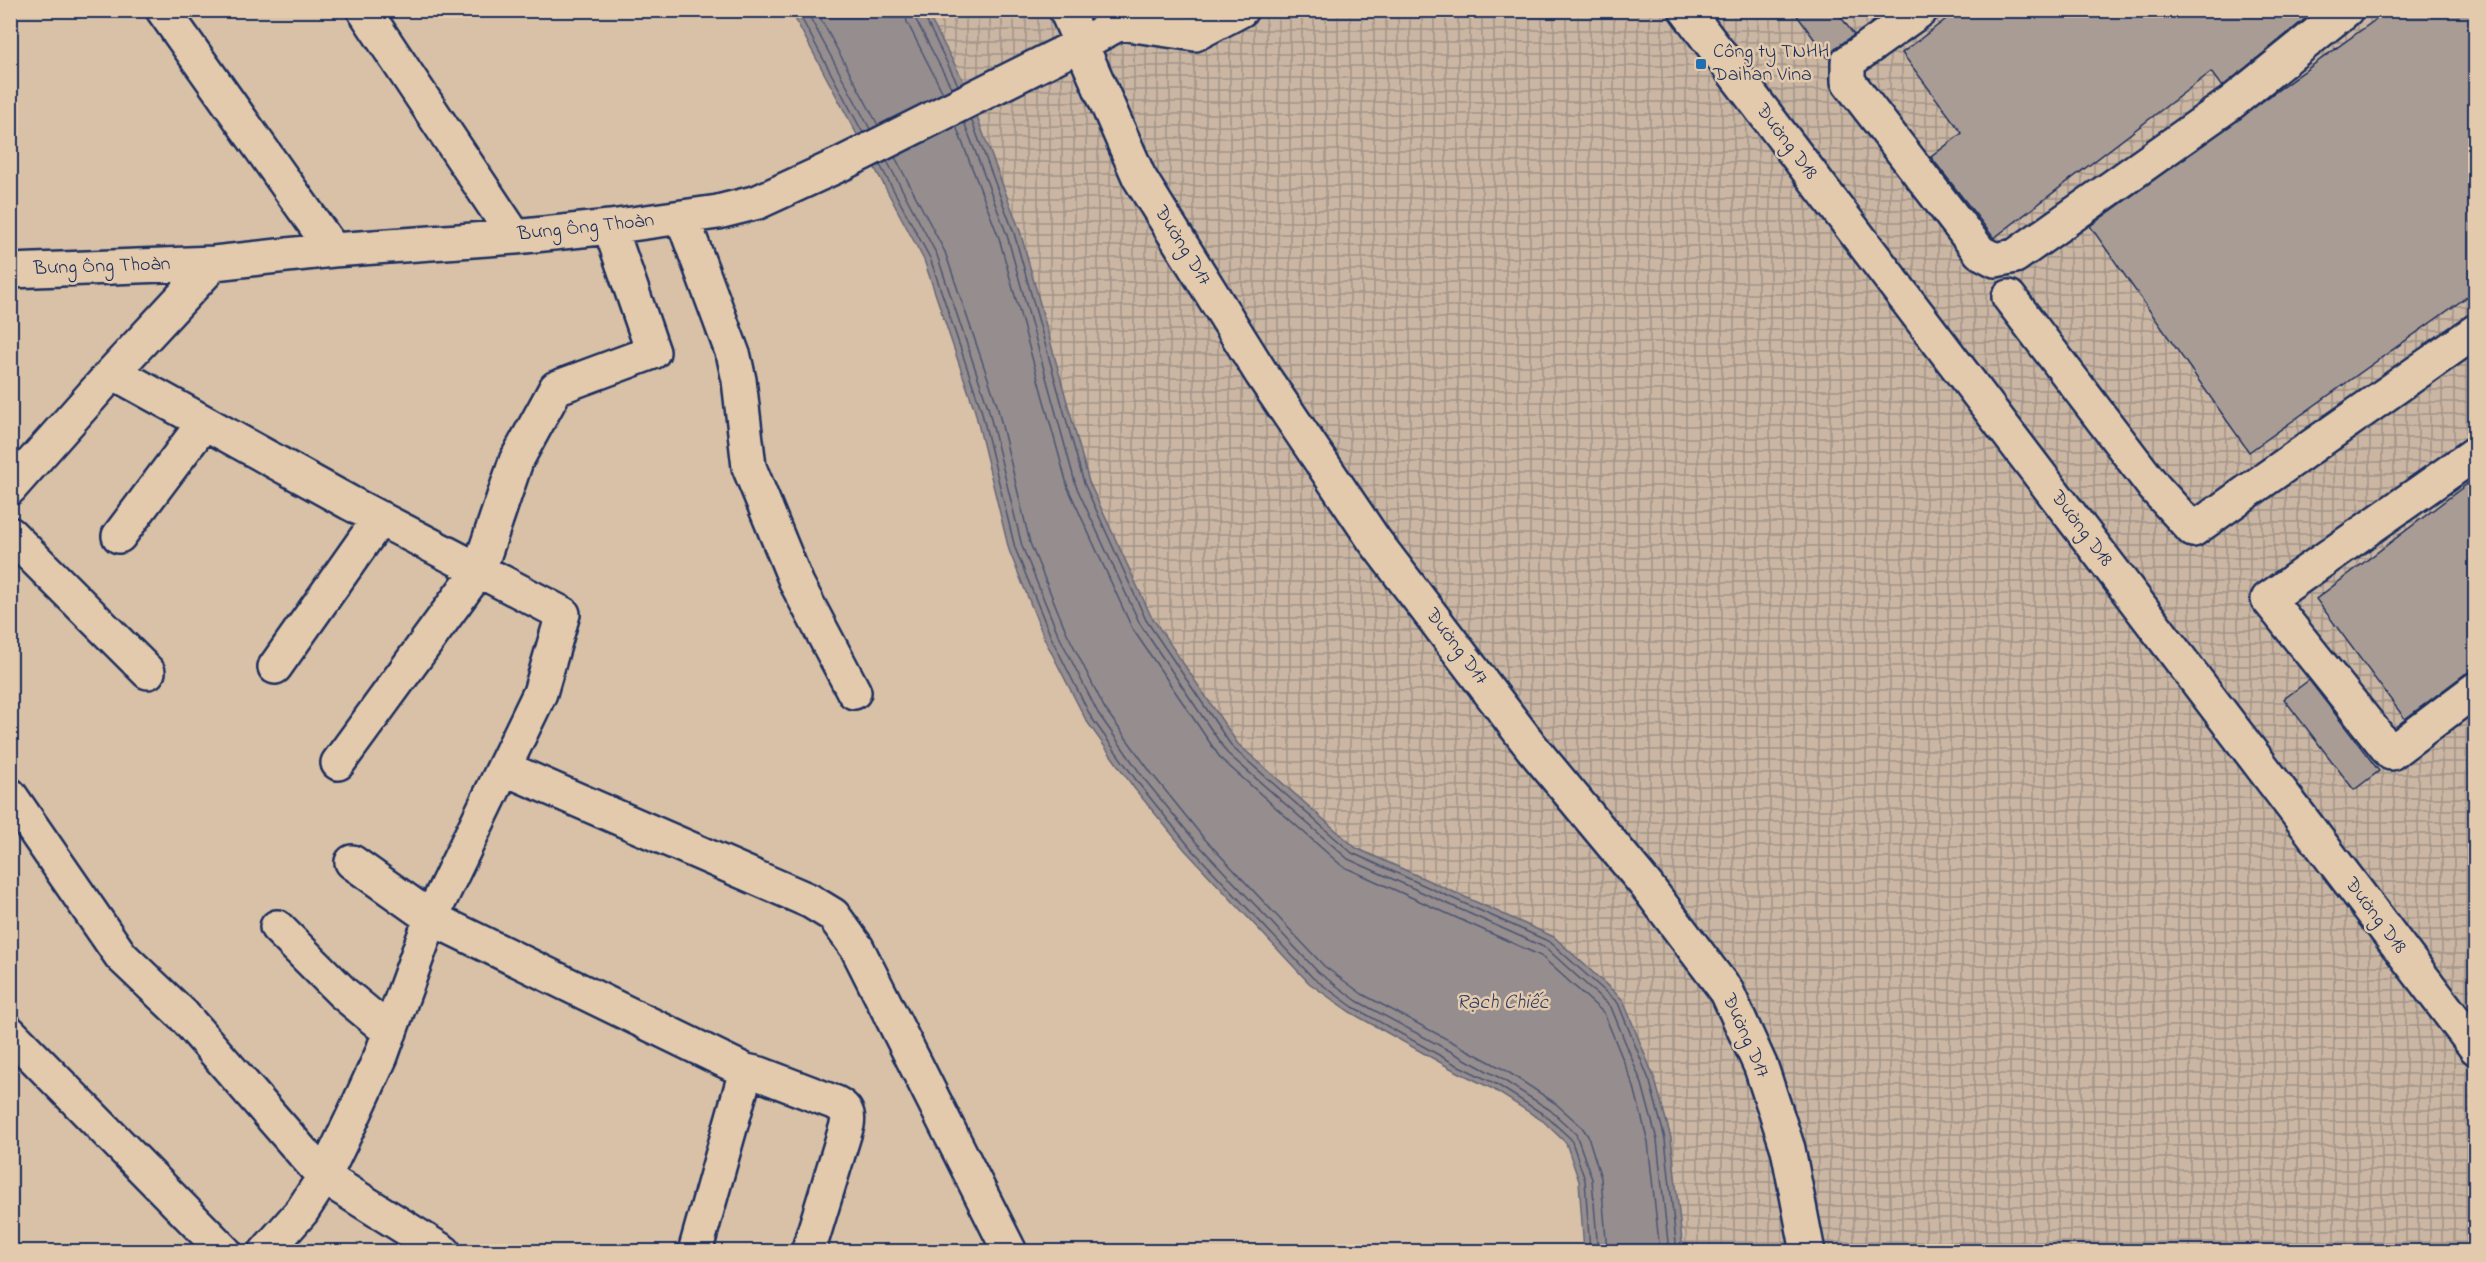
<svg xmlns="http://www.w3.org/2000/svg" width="2486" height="1262" font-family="'Indie Flower',sans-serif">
	<defs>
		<pattern id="industrial-grid" width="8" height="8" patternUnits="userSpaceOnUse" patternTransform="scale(1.5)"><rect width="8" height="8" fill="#cab6a2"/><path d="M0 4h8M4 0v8" fill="none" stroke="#a39487"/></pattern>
	</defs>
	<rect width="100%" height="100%" fill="#d8c1a7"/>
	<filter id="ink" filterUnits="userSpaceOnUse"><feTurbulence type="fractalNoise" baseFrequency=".0167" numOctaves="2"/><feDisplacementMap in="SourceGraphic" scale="12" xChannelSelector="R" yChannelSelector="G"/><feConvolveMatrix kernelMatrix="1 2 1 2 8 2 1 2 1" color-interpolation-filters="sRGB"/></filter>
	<g filter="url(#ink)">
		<path fill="url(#industrial-grid)" d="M926,11H2475V1251H1683L1671,1138L1554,937L1356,848L1238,744L1151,616L1089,482L1020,231L963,80Z"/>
		<path fill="#958d8e" stroke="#64677b" stroke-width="1.5" d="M791,11H926L963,80L1020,231L1089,482L1151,616L1238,744L1356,848L1554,937L1623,1000L1655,1080L1671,1138L1683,1251H1584L1579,1181L1566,1143L1543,1121L1493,1089L1452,1069L1350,1012L1309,983L1185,850L1134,788L1086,720L1045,640L1009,550L975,411L924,260Z"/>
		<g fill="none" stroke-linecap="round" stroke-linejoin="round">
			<path stroke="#4c5571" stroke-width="1.5" d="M797,10L863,133
				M806,10L870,129
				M816,10L878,125
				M905,10L907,22L943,93
				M914,10L915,18L952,89
				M921,10L958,85
				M971,119L1014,233L1084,483L1146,620L1233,748L1352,853L1550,942L1618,1003L1650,1082L1665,1139L1677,1252
				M964,122L1007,235L1076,486L1140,624L1227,753L1348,859L1546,948L1611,1007L1642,1084L1657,1140L1669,1252
				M956,126L999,238L1068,488L1132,628L1221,759L1342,866L1541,956L1604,1013L1634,1087L1648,1142L1660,1252
				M895,157L945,252L997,405L1030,543L1066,631L1105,709L1152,774L1202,836L1324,966L1362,994L1505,1070L1555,1103L1582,1127L1588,1136L1601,1178L1607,1252
				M887,161L937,255L988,407L1022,546L1058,634L1098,713L1145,780L1195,841L1318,972L1357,1001L1500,1078L1550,1110L1576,1134L1592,1179L1598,1252
				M880,165L930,258L981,409L1015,548L1051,637L1091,717L1139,784L1189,846L1313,978L1353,1007L1455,1064L1496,1084L1546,1116L1571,1139L1585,1180L1590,1252"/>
		</g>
		<path fill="#a99c95" stroke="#1b2f5e" stroke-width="1.5" d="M1793,10H1836L1854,35L1837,47L1828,58Z
			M1958,10H2316L2222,87L2211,72L1994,238L1931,157L1962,133L1902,53Z
			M2389,10H2468L2475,22V291L2249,452L2090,226Z
			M2475,478V671L2465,674L2405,719L2316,599Z
			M2309,680L2379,771L2354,790L2284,699Z"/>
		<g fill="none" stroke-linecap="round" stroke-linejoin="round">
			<defs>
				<path id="minor" d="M163,10L333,250
					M364,10L515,237
					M1066,10L1139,177L1261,373L1374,540L1533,749L1646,885L1727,992L1761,1067L1788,1149L1808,1252
					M1686,10L2476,1048
					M1921,10L1848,62V81L1980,252L1995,260L2015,256L2231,103L2346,10
					M1120,23L1195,34L1241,10
					M682,217L734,357L739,380L749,467L797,584L854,692
					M10,271L214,263L333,250L515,237L610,227L718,212L758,202L843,163L1081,44L1120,23L1126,10
					M2009,297L2154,487L2193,530L2476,331
					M113,372L350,503L563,614L540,693L431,918L381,1056L352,1119L324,1177L302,1211L266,1252
					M2476,453L2268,599L2391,753L2476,689
					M10,488L113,372L214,263
					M10,534L148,672
					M119,536L203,424
					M275,667L380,518
					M338,763L479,570L516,461L556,388L653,352L610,227
					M504,768L810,901L833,915L857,948L1010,1252
					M10,795L121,956L183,1015L324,1177L444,1252
					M352,862L431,918L746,1071L695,1252
					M277,927L343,993L390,1032
					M10,1033L225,1252
					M746,1071L760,1074L836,1103C846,1108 849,1114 847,1125L808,1252"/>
			</defs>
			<use href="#minor" stroke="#1b2f5e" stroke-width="38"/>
			<use href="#minor" stroke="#e4caac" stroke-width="33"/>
		</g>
	</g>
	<rect fill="#1f6fb2" stroke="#e4caac" stroke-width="2" x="1695" y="58" width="12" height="12" rx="3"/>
	<g text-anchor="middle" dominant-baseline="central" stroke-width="5" stroke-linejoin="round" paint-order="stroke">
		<g font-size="20" fill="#1b2f5e" stroke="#e4caac" text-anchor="start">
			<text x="1713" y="52">Công ty TNHH<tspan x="1713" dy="23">Daihan Vina</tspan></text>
		</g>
		<g font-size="20" fill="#1b2f5e" stroke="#e4caac">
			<text transform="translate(1786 142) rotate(53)">Đường D18</text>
			<text transform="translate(586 228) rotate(-6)">Bưng Ông Thoàn</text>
			<text transform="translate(1182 246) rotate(58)">Đường D17</text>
			<text transform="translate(102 267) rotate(-2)">Bưng Ông Thoàn</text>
			<text transform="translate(2081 529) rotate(53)">Đường D18</text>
			<text transform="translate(1456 647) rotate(53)">Đường D17</text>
			<text transform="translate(2375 916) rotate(53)">Đường D18</text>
			<text transform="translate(1745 1036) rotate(66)">Đường D17</text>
		</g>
		<g font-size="21" font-style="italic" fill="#2d3d65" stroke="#e4caac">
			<text x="1502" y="1003">Rạch Chiếc</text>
		</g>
	</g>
	<rect width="2486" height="1262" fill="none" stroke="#e4caac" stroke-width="36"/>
	<rect x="18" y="18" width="2450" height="1226" fill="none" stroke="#1b2f5e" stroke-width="2" filter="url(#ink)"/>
</svg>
